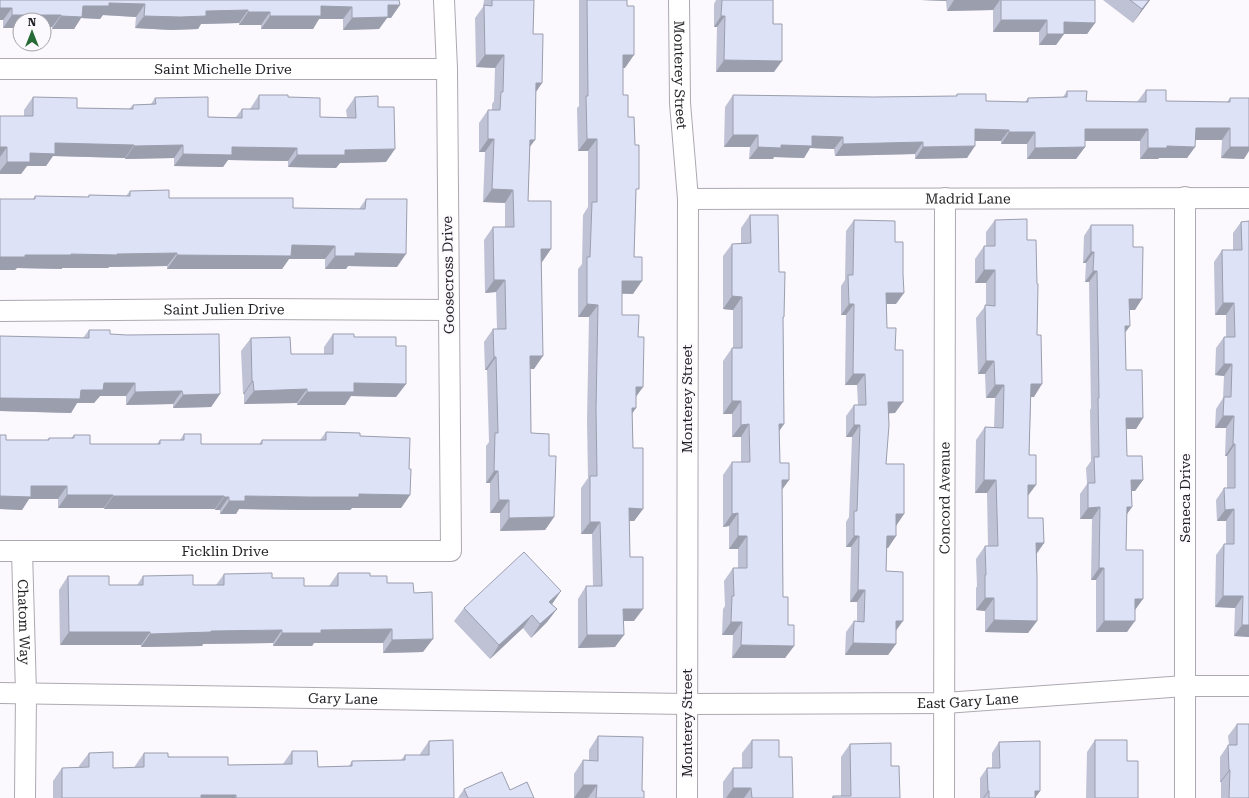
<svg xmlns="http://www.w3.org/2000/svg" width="1249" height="798" font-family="'Roboto Serif',serif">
	<rect width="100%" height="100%" fill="#fbf8fe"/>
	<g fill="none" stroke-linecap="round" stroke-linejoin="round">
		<defs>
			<g id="street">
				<path id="s1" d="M679,0L680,103L688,199L687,798"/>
				<path id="s2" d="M0,69H447"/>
				<path id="s3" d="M688,199L1249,198"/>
				<path id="s4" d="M0,311L231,309L449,310"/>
				<path id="s5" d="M0,551H451L447,69L444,0"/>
				<path id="s6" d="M22,551L26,693L25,798"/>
				<path id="s7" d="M0,693L686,704L945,703L1185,686H1249"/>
				<path id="s8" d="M944,798L945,198"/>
				<path d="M1185,798V197"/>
			</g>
		</defs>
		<use href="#street" stroke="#ada9b1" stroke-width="22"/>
		<use href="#street" stroke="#fff" stroke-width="20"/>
	</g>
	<path fill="#bfc2d4" d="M0,0H399L391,18H387L379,29L343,30V19H319L313,29H261V25H239V23L201,24L198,29L171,30L135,28L136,17L103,15L100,19L81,18L74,29H52V27H44V20L3,28V20H0Z
		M484,0H534L533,34L542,83L536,92L530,147L528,201L551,249L542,262L534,369H530L531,433L549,456L554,517L545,530L500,531V513H490V483H486V446L489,442L487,370H485L484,342L493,329H497L496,292L485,293L484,240L493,227H505V203L483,202L485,152H479V123L488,110H492V104L494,101L495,68L476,67L475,18L483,7Z
		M579,0H627L625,68H623V95L628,117L636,193L633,294H622V315L638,337L643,387L636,397V408L632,413L633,448L643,509L634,521H629L630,557L634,621H624L615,647L578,648V599L586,586H593L592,534H581V488L588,478L587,421L589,317H578V269L582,264L583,215L588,207V151H578L577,108L579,106Z
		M716,0H773L774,72H716L717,27H714V4Z
		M921,0H1095V23L1087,34H1064L1056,45H1039V32H993V10L947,11L946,1Z
		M1103,0H1150L1133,23Z
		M1146,90L1166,101L1227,102L1230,98L1244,159L1221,158L1222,140H1195V147L1187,158H1159L1158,159H1140V141H1085V147L1076,159H1027V144H1001V141H975L967,158L915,159V154L835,156L834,149L810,148L804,158L774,157L773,159H749L750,147H724L725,107L733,95L874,97L956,96L957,94L986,101L1025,102L1028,98L1063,97L1067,91L1086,101L1137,102Z
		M259,95L288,97L320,117H347L346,110L355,97L378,107L386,162L340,163L336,168L288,167V161L228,160L223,167L174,166V158L125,159V158L53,156L46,166H27L21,174H0V116H24V110L33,97L77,108L129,109L133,105L151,104L155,98L208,117H236L242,109H250Z
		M130,191L169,198L293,208L359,209L366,199L397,267L348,266L346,269H325V259H289L282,269H167V266L109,267L108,268H62V269L17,268L15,270H0V199H33L35,196L88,197L89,195L126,196Z
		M750,215L779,272L783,318L784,424L779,431L780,463L789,480L782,490L783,597L788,625L794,646L785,658H732L733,635H722L723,609L725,606L724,581L733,568H738V549H729V526L723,527V475L732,462H741V437H732V414H723V361L732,348H733V310L723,309V256L732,244L741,243V228Z
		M854,220L895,242L896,304H887V328L895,413H889L886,464L904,514L896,525V536L888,548H887L886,571L896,631V644L888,655H845L846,632L854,621H857V602H850L851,547H846V522L849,517L852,437H846V416L854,405H858L857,385H845L846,315H841V286L845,280L846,231Z
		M995,220L1027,240L1034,397H1031L1028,496V518L1044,543L1036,554L1037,621L1028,633L985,632V611L976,610V588L977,586L976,559L985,546H988L987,493H975L976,440L985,427H994L995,398H986L985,374H978L976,318L986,305V283H975V259L984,246H986V232Z
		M1249,221V637L1234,636L1235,608L1215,607L1216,555L1224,544H1226V521H1217L1216,500L1224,488H1227V456H1225L1226,428H1215L1216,409L1223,398L1224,376L1215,375L1216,348L1224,337H1226V315H1215L1214,262L1222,250H1233V233L1241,222Z
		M1091,225L1133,247L1135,310H1130L1125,332L1126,370L1143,418L1136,429H1126L1127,456L1143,480L1135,491H1132V507L1127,514L1126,550L1135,610L1127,632H1096V580H1091L1092,519H1080V494L1087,484L1086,468L1091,461L1090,410L1091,408L1089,282H1085L1086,263H1083L1084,236Z
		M89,330L110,334L220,394L211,407L173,408V404L126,405V396H100L94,403H77L71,413L0,411V336L83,338Z
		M333,334L354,337L396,346L406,384L396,397L351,396L345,405H297V403L244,404V394H243L241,351L251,338L291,354H324V347Z
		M326,432L360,436L409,469L410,495L401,508H352L350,510H301L239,509L236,514H220V510H215V509H104V508H58V499H29L22,510L0,509V435L6,440H47L49,438H71L74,435L90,444H157L160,440H180L184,434L201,444H259L262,440H320Z
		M338,573L370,576L387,583L414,593L423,652L383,653V643H314L312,646H273V643L203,644L202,646L141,647V645H60L59,590L68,576L109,585H137L143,576L193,585H216L224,574L272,578L304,586H329Z
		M561,591L552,604L557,609L547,622L531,638L523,628L490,659L454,621L464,608Z
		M1237,724L1249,798H1221V782H1220V757L1228,745H1229L1228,736Z
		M598,736L642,791L644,798H574V774L583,760L589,761V750Z
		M752,740L779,757L793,798H723V782L733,768H742V753Z
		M1095,740L1127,761L1138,798H1086L1087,752Z
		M429,741L454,798H53V781L62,768H79V766L89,753L113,768H135V766L144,753L228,765L283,764L292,751L318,767L349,766L352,761L401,760L405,755H420V754Z
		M999,742L1040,791L1035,798H980V778L987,768H992V753Z
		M850,744L891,766L900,798H832L833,796H841V757Z
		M464,789L510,790L534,798H458Z"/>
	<path fill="#9b9ead" d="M921,0H947L946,1Z
		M954,0H1000L993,10L947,11Z
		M1149,0H1150L1133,23L1142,9Z
		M109,3L145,4L136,17L103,15L100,19L81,18L74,29H52L61,16L83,6Z
		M388,5H400L391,18H387L379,29L343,30L352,18Z
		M321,6L352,7L343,19H319L313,29H261L270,16Z
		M0,8H12L3,20H0Z
		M248,10L239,23L201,24L198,29L171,30L135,28L144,16L206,11Z
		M248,12H270L261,25H239Z
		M12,15H61L52,27H44V20H20V28H3Z
		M721,16H725L717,27H714Z
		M1001,20H1047L1039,32H993Z
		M1064,22L1095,23L1087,34H1056Z
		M1047,34H1064L1056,45H1039Z
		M485,55H504L495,68L476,67Z
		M623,55H634L625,68H614Z
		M724,60L782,61L774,72H716Z
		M536,83H542L533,96Z
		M1196,128H1230L1222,140H1187Z
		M975,129L1009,130L1001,141H967Z
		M1085,129H1148L1140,141H1077Z
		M1009,132H1035L1027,144H1001Z
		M733,135H758L750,147H724Z
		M812,136L843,137L834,149L810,148L804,158L774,157L773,159H749L758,147L781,145Z
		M488,139H494L485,152H479Z
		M587,139H597L588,151H578Z
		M530,140H535L526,152Z
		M923,142L915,154L835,156L843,144Z
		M55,143L134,145L125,158L53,156L46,166H27L21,174H0V171L7,162Z
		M183,145L174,158L125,159L134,146Z
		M975,146L967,158L915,159L923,147Z
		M1167,146L1195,147L1187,158H1159L1158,159H1140L1148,148Z
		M0,147H7L0,157Z
		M232,147L297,148L288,161L228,160L223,167L174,166L183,154Z
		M1085,147L1076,159H1027L1035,148Z
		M1230,147H1249V151L1244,159L1221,158Z
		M395,149L386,162L340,163L336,168L288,167L297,155L345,150Z
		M492,189L513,190L505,203L483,202Z
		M292,245L335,246L325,259H289L282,269H167L177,255Z
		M541,249H551L542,262H532Z
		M1091,252H1094L1086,263H1083Z
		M177,253L167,266L109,267L108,268H62V269L17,268L15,270H0V257L25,255Z
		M355,253L406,254L397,267L348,266L346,269H325L335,256Z
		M984,270H995L986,283H975Z
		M1093,271H1097L1089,282H1085Z
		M494,280H505L496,292L485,293Z
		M622,281H642L633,294L614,293Z
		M886,293H904L896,304H879Z
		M732,296L742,297L733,310L723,309Z
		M1129,299H1142L1135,310H1122Z
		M1223,303H1234L1226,315H1215Z
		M587,304L598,305L589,317H578Z
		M849,304H854L846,315H841Z
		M1125,326H1130L1122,337Z
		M530,356H543L534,369H521Z
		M494,357H496L487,370H485Z
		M986,361H994L985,374H978Z
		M1224,364H1232L1224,376L1215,375Z
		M853,374H865L857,385H845Z
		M252,381H253L244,394H243Z
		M104,383H135L126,396H100L94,403H77L71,413L0,411V398L81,390Z
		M354,383L406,384L396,397L351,396L345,405H297L307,392Z
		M1031,384H1042L1034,397H1022Z
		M995,385H1004L995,398H986Z
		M636,387H643L634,399Z
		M307,389L297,403L244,404L254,391Z
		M182,391L173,404L126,405L135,392Z
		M220,394L211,407L173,408L183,395Z
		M732,401H741L732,414H723Z
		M888,402H903L895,413L880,414Z
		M632,408H636L627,421Z
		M1223,416H1234L1226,428H1215Z
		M1126,418H1143L1136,429H1118Z
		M749,424L741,437H732L741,425Z
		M779,424H784L775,437Z
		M854,425H860L852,437H846Z
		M1233,444H1235L1227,456H1225Z
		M494,471H498L490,483H486Z
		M782,480H789L780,492Z
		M984,480H996L987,493H975Z
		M1131,480H1143L1135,491H1124Z
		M1028,485H1036L1027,497Z
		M31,486H67L58,499H29L22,510L0,509V496Z
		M359,494L410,495L401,508H352L350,510H301L239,509L236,514H220L229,501L245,496Z
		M67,495H113L104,508H58Z
		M113,496H224L215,509H104Z
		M224,497H229L220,510H215Z
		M499,500H509L500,513H490Z
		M1100,507L1092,519H1080L1088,508Z
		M1127,507H1132L1124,518Z
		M629,508L643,509L634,521H620Z
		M1234,509L1226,521H1217L1225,510Z
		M738,513L729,526L723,527L732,514Z
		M896,514H904L896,526Z
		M554,517L545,530L500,531L509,518Z
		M590,522H600L592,534H581Z
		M738,536H747L738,549H729Z
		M854,536H859L851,547H846Z
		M887,536H896L888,548H879Z
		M1036,543H1044L1035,556Z
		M1099,568H1104L1096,580H1091Z
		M858,590H865L857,602H850Z
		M561,591L552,604L549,602Z
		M1223,596H1243L1235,608L1215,607Z
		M985,598H994L985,611L976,610Z
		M1135,599H1143L1135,610Z
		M557,609L547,622L531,638L540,624Z
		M623,609H643L634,621H615Z
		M532,615L523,628L490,659L499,645Z
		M994,620L1037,621L1028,633L985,632Z
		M896,621H903L895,632Z
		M1104,621H1135L1127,632H1096Z
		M731,622H742L733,635H722Z
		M1242,625H1249V637L1234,636Z
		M392,629L383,643H314L312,646H273L282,633L321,630Z
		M282,630L273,643L203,644L202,646L141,647L150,634L211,631Z
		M69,632H150L141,645H60Z
		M587,635H624L615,647L578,648Z
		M433,639L423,652L383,653L392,640Z
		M853,643L896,644L888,655H845Z
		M741,645L794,646L785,658H732Z
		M1229,770H1230L1221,782H1220Z
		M583,785H597L588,798H574Z
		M733,788H751L744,798H726Z
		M988,791H989L984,798H983Z
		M1035,791H1040L1035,798Z
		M201,795H236L235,798H199Z"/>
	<path fill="#dee2f7" stroke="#9b9ead" d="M0,0H399L400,5H388V17L352,18V7L321,6V16H270V12H248V10L206,11V16L180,17L144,16L145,4L109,3V6H83L82,17L61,16V15H12V8H0Z
		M492,0H534L533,34H543L542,83H536L535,140H530L528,201H551V249H541L543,356H530L531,433L549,434V456H556L554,517L509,518V500H499L498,471H494L495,433H498L496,357H494L493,329H506L505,280H494L493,227H514L513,190L492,189L494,139H488V110H500L501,92H503L504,55H485L484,5L492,6Z
		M587,0H627V6H634V55H623V95H628V117H634L635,145H639V189H636L634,257H642V281H622V315H639L638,337H644L643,387H636V408H632L633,448H643V509L629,508L630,557H643V609H623L624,635H587L586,586H602L600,522H590V476H597L596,408L598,305L587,304V257H590L592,202H597V139H587L586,96H588Z
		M722,0H773V24H782V61L724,60L725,16H721Z
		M1001,0H1095V23L1064,22V34H1047V20H1001Z
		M1130,0H1149L1142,9Z
		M1146,90H1166V101L1230,102V98H1249V147H1230V128H1196L1195,147L1167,146V148H1148V129H1085V147L1035,148V132H1009V130L975,129V146L923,147V142L843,144V137L812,136V146L781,145V148L758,147V135H733V95L874,97L957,96V94H986V101L1028,102V98L1067,97V91H1087L1086,101L1146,102Z
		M259,95H288V97L320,98V117L356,118L355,97L378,96V107H394L395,149L345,150V155H297V148L232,147V155L183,154V145L134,146V145L55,143V154L30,153V162H7V147H0V116H33V97L77,98V108L133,109V105L156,104L155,98L208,97V117L242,118V109H259Z
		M169,190V198H293V208L365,209L366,199H407L406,254L355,253V256H335V246L292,245L291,256L177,255V253L117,254V255L71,254V255H25V257H0V199H35V196L89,197V195L130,196V191Z
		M750,215H778L779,272H785L784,317H783L784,424H779L780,463H789V480H782L783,597H788V625H794V646L741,645L742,622H731L732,596H734L733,568H747V536H738V513L732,514V462H750L749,424L741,425V401H732V348H742V297L732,296V244L751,243Z
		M1027,219V240H1036L1037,284H1038L1037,335H1041L1042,384H1031L1029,455H1036V485H1028V518H1043L1044,543H1036L1037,576V621L994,620V598H985V575H986L985,546H998L996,480H984L985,427L1003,428L1004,385H995L994,361H986L985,305L995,306V270H984V246H995V220Z
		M854,220L895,221V242H903V274L904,293H886L887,328H896L895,350H903V402H888L889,425L886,464H904V514H896V536H887L886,571L903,572V621H896V644L853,643L854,621L864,622L865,590H858L859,536H854V511H857L860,425H854V405H866L865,374H853L854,304H849L848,275H853Z
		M1249,221V625H1242L1243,596H1223L1224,544H1234V509L1225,510L1224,488H1235V444H1233L1234,416H1223L1224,397H1231L1232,364H1224V337H1235L1234,303H1223L1222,250H1242L1241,222Z
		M1091,225H1133V247H1143L1142,299H1129L1130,326H1125L1126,370H1142L1143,418H1126L1127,456H1142L1143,480H1131L1132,507H1127L1126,550H1143V599H1135V621H1104V568H1099L1100,507L1088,508V483H1095L1094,457H1099L1098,398H1099L1097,271H1093L1094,252H1091Z
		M89,330H110V334L127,335L219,334L220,394L183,395L182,391L135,392V383H104L103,390H81L80,399L0,398V336L89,338Z
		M333,334H354V337H396V346H406V384L354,383V392H307V389L254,391L253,381H252L251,338L290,337L291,354H333Z
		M326,432L360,433V436L410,438L409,469H411L410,495L359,494V497H310L245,496V501H229V497H224V496H113V495H67V486H31V497L0,496V435H6V440H49V438H74V435H90V444H160V440H184V434H201V444H262V440H326Z
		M524,552L561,591L549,602L557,609L540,624L532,615L499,645L464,608Z
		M272,573V578H304V586H338V573H370V576H387V583H413L414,593L432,592L433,639L392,640V629L321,630V633H282V630L211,631V632L150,634V632H69L68,576H109V585H143V576L193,575V585H224V574Z
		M1237,724H1249V798H1229L1230,770H1229L1228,745H1237Z
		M598,736L643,737L642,791H644V798H596L597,785H583V760L598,761Z
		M453,740L454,798H236V795H201V798H62V768L89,767V753L113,752V768L144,767V753H168V757H228V765L292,764V751H317L318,767L352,766V761L405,760V755H429V741Z
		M752,740H779V757H792L793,798H752L751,788H733V768H752Z
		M1095,740H1127V761H1138V798H1095Z
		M1040,741V791H1035V798H989V791H988L987,768H1000L999,742Z
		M891,743V766H899L900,798H833V796H851L850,744Z
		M502,772L510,790L527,782L534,798H468L464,789Z"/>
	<g text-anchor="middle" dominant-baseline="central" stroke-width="3.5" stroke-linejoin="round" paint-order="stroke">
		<g font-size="14" fill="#211f23" stroke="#fbf8fe">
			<text stroke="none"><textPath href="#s2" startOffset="223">Saint Michelle Drive</textPath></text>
			<text stroke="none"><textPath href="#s1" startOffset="75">Monterey Street</textPath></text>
			<text stroke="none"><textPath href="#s3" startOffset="280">Madrid Lane</textPath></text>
			<text transform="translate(448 275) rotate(-91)">Goosecross Drive</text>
			<text stroke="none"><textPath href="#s4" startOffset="224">Saint Julien Drive</textPath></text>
			<text transform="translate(687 399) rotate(-90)">Monterey Street</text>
			<text stroke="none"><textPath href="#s8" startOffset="300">Concord Avenue</textPath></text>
			<text transform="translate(1185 498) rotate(-90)">Seneca Drive</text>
			<text stroke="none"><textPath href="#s5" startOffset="225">Ficklin Drive</textPath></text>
			<text stroke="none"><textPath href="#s6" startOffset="71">Chatom Way</textPath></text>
			<text stroke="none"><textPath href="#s7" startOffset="343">Gary Lane</textPath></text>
			<text stroke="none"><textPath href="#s7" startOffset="968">East Gary Lane</textPath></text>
			<text transform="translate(687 723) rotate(-90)">Monterey Street</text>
		</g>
	</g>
	<g transform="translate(32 32)"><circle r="19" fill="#fbf8fe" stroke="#a4a1a6"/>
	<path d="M0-3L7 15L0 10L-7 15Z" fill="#266a35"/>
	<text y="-6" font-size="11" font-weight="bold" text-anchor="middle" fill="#211f23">N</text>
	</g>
</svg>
